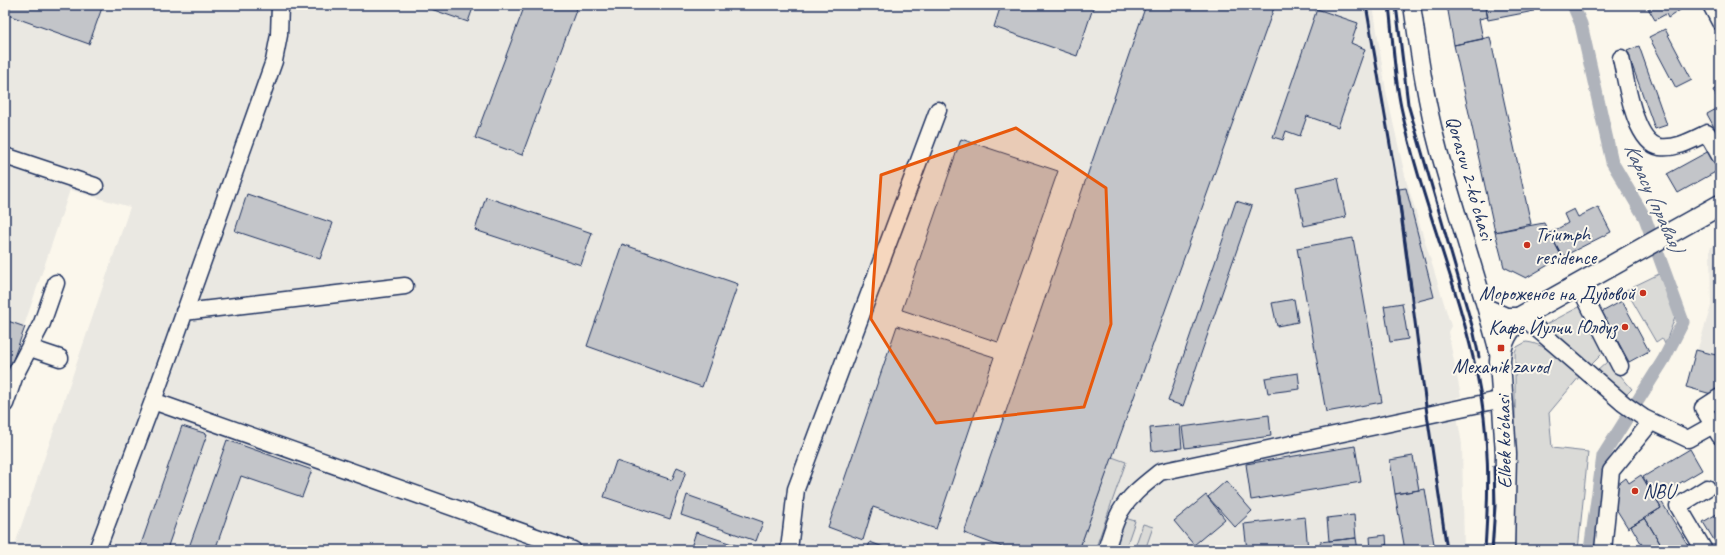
<svg xmlns="http://www.w3.org/2000/svg" width="1725" height="555" font-family="Caveat,sans-serif">
	<rect width="100%" height="100%" fill="#fbf7ec"/>
	<filter id="ink" filterUnits="userSpaceOnUse"><feTurbulence type="fractalNoise" baseFrequency=".025" numOctaves="2"/><feDisplacementMap in="SourceGraphic" scale="8" xChannelSelector="R" yChannelSelector="G"/><feConvolveMatrix kernelMatrix="1 2 1 2 8 2 1 2 1" color-interpolation-filters="sRGB"/></filter>
	<g filter="url(#ink)">
		<path fill="#eae8e2" d="M5,5H1373L1386,91L1406,180L1451,326L1448,332L1461,396L1454,399L1462,444L1464,550H13L130,207L70,190L5,382Z
			M1720,242V392L1715,395L1686,387L1711,306L1710,248Z"/>
		<path fill="#dadad7" stroke="#7a849a" d="M1659,274L1676,315L1665,344L1662,338L1656,342L1626,290Z
			M1581,306L1606,350L1589,367L1545,325Z
			M1526,342C1548,344 1564,363 1580,376L1549,413L1552,448L1588,452L1578,550H1515V352L1517,347Z
			M1608,361L1632,389L1623,398L1596,372Z
			M1112,457L1126,462L1095,550H1079Z
			M1125,518L1135,521L1125,550H1114Z
			M1143,524L1153,527L1145,550H1134Z"/>
		<g fill="none" stroke-linecap="round" stroke-linejoin="round">
			<path stroke="#afb3bb" stroke-width="13" d="M1573,5L1581,24L1612,162L1645,218L1683,322L1664,359L1603,456L1590,550"/>
		</g>
		<path fill="#c3c5c9" stroke="#1b2f5e" d="M5,5H103L89,44L5,14Z
			M433,5H474L468,22L431,9Z
			M525,5H578L522,155L475,138Z
			M1001,5H1094L1077,56L994,27Z
			M1146,5H1275L1079,550H1010L964,533Z
			M1485,5L1488,17L1479,19L1483,39L1454,45L1447,5Z
			M1485,5H1533L1534,11L1488,20Z
			M1646,5H1686V6L1668,18L1666,14L1655,20Z
			M1317,9L1358,23L1351,43L1365,49L1338,127L1307,116L1300,136L1286,131L1283,140L1273,137Z
			M1665,29L1692,80L1676,88L1649,37Z
			M1490,37L1531,224L1495,232L1454,45Z
			M1639,46L1667,125L1655,129L1627,51Z
			M1720,86V104L1713,90Z
			M1720,107V138L1707,114Z
			M961,139L1058,171L998,342L902,310Z
			M1709,151L1719,170L1678,193L1667,174Z
			M1338,178L1346,217L1304,226L1296,187Z
			M1406,188L1434,297L1414,302L1399,189Z
			M247,194L333,223L320,259L235,231Z
			M486,197L592,233L581,265L475,230Z
			M1236,201L1252,206L1183,406L1168,401Z
			M1598,207L1611,232L1562,257L1550,233L1568,223L1564,214L1574,209L1578,217Z
			M1544,223L1562,257L1526,278L1504,267L1495,232Z
			M1353,238L1382,402L1326,412L1297,248Z
			M622,244L738,284L702,387L587,346Z
			M1294,299L1298,322L1277,326L1272,303Z
			M1622,301L1649,351L1629,362L1602,312Z
			M1402,303L1408,339L1390,342L1384,306Z
			M5,320L25,327L11,365L5,363Z
			M897,326L994,357L936,529L873,507L863,540L828,527Z
			M1696,350L1720,356V389L1715,395L1686,387Z
			M1298,373L1300,389L1268,393L1265,378Z
			M1269,415L1271,436L1185,448L1182,427Z
			M1180,425L1182,448L1152,451L1150,428Z
			M182,426L207,434L168,546L181,550H139Z
			M227,440L312,470L302,497L241,476L215,550H188Z
			M1355,446L1361,482L1251,500L1246,464Z
			M1690,449L1702,470L1658,496L1691,550H1664L1645,518L1661,508L1643,477Z
			M1413,456L1419,490L1395,494L1390,460Z
			M616,461L672,480L677,467L686,471L670,519L604,497Z
			M1641,475L1661,508L1628,528L1613,504L1617,485L1626,478L1629,483Z
			M1226,481L1252,511L1235,527L1208,497Z
			M1425,489L1435,550H1405L1395,494Z
			M687,495L763,522L756,541L681,515Z
			M1206,495L1225,519L1194,545L1174,521Z
			M1720,512V550L1703,522Z
			M1354,515L1356,538L1329,541L1327,518Z
			M1305,517L1308,550H1247L1244,524Z
			M1645,518L1664,550H1645L1631,526Z
			M696,532L741,547V550H690Z
			M1386,535L1387,550H1371L1370,537Z
			M1356,538L1358,550H1321L1320,542Z
			M870,542L891,550H867Z"/>
		<g fill="none" stroke-linecap="round" stroke-linejoin="round">
			<defs>
				<path id="minor" d="M1412,5C1419,54 1426,103 1439,151C1458,221 1482,290 1500,360
					M1711,5L1720,22
					M1621,58C1626,79 1634,143 1660,147C1677,149 1692,140 1707,133L1720,156
					M5,156L95,186
					M1578,284L1620,366
					M1486,307L1506,316H1522L1624,404L1644,418L1688,439L1713,425
					M184,312L405,286
					M30,348L60,358
					M1720,397L1703,408L1720,436
					M153,401L573,550
					M5,404L15,375L42,323L56,283
					M97,550L153,401L274,61L279,35L280,5
					M789,550L796,489L938,110
					M1106,550C1110,538 1114,523 1120,512C1130,495 1145,484 1160,472L1503,399
					M1603,550L1611,471L1651,422
					M1704,550L1678,506L1707,488"/>
				<path id="major" d="M1504,550L1506,454L1500,361C1501,341 1508,330 1522,316L1720,205"/>
			</defs>
			<use href="#minor" stroke="#1b2f5e" stroke-width="19"/>
			<use href="#major" stroke="#1b2f5e" stroke-width="23"/>
			<use href="#minor" stroke="#fbf7ec" stroke-width="16"/>
			<use href="#major" stroke="#fbf7ec" stroke-width="20"/>
			<path stroke="#1b2f5e" stroke-width="3" d="M1366,5L1398,191L1427,414L1447,550
				M1389,5C1393,39 1394,74 1401,107C1420,198 1458,284 1477,375C1490,436 1489,489 1485,550
				M1396,5L1408,104L1473,329L1479,357
				M1492,550L1495,506L1494,466"/>
		</g>
	</g>
	<path fill="#e8590c" fill-opacity="0.2" stroke="#e8590c" stroke-width="3" stroke-linejoin="round" d="M1016,128L1106,188L1111,324L1084,407L936,423L871,319L881,175Z"/>
	<g fill="#c8321e" stroke="#fbf7ec" stroke-width="1.5">
		<circle cx="1527" cy="245" r="4"/>
		<circle cx="1643" cy="293" r="4"/>
		<circle cx="1625" cy="327" r="4"/>
		<rect x="1497" y="344" width="8" height="8" rx="2"/>
		<circle cx="1635" cy="491" r="4"/>
	</g>
	<g text-anchor="middle" dominant-baseline="central" stroke-width="4" stroke-linejoin="round" paint-order="stroke">
		<g font-size="20" fill="#1b2f5e" stroke="#fbf7ec">
			<text transform="translate(1470 178) rotate(74)">Qorasuv 2-koʻchasi</text>
			<text transform="translate(1504 442) rotate(-91)">Elbek ko'chasi</text>
		</g>
		<g font-size="20" fill="#1b2f5e" stroke="#fbf7ec" text-anchor="start">
			<text x="1535" y="234">Triumph<tspan x="1535" dy="23">residence</tspan></text>
			<text x="1635" y="293" text-anchor="end">Мороженое на Дубовой</text>
			<text x="1617" y="327" text-anchor="end">Кафе Йулчи Юлдуз</text>
			<text x="1501" y="366" text-anchor="middle">Mexanik zavod</text>
			<text x="1643" y="491">NBU</text>
		</g>
		<g font-size="21" font-style="italic" fill="#47577a" stroke="#fbf7ec">
			<text transform="translate(1654 197) rotate(66)">Карасу (правая)</text>
		</g>
	</g>
	<rect width="1725" height="555" fill="none" stroke="#fbf7ec" stroke-width="20"/>
	<rect x="10" y="10" width="1705" height="535" fill="none" stroke="#1b2f5e" stroke-width="1.5" filter="url(#ink)"/>
</svg>
